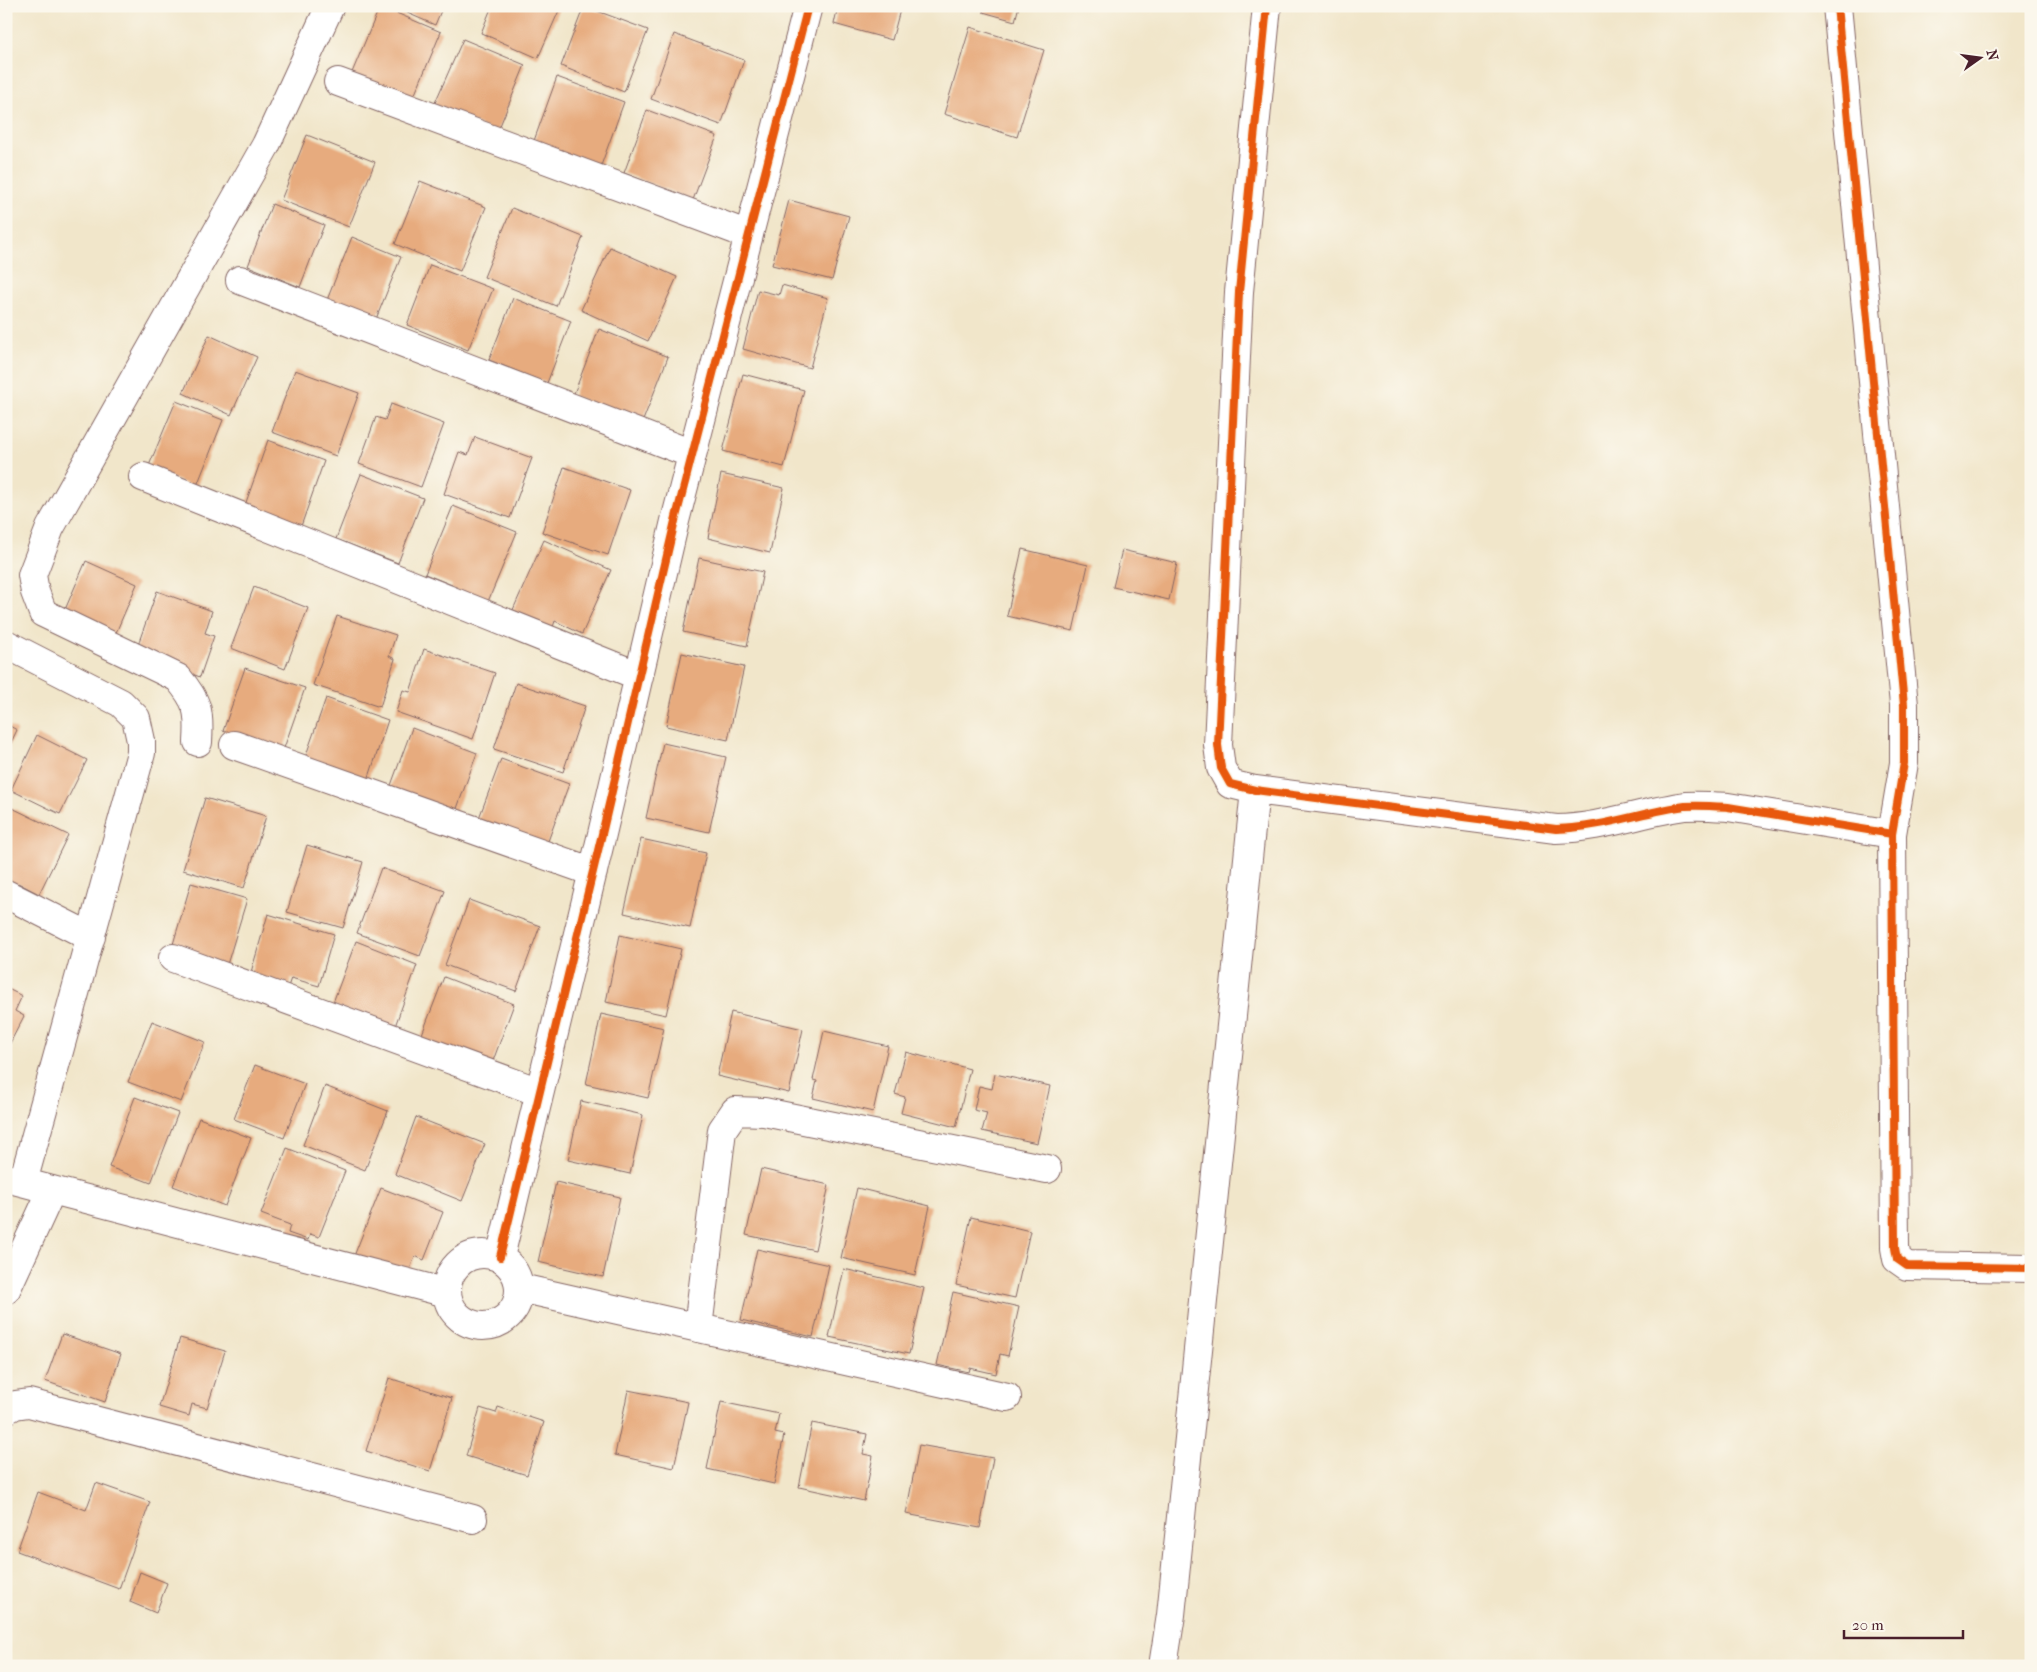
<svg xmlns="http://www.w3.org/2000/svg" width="2037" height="1672" font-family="'IM FELL French Canon',serif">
	<rect width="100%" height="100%" fill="#fbf7ec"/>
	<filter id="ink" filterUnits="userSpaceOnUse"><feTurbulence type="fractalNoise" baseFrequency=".02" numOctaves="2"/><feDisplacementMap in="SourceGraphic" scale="10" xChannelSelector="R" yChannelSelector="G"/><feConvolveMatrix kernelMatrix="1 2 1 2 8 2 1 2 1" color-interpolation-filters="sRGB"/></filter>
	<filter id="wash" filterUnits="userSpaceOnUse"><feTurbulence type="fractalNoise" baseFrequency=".0096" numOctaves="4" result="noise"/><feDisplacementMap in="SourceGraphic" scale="20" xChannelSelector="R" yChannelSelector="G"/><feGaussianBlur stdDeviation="1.12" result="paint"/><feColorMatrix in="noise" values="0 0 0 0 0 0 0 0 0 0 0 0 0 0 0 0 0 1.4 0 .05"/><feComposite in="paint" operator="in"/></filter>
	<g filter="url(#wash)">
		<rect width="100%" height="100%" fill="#f1e6ca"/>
		<g id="blocks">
			<path fill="#e7ab7e" d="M380,6L441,32L412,101L351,75Z
				M391,6H443L435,25Z
				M492,6H561L538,58L481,33Z
				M584,6L648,30L624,92L561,66Z
				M838,6H901L892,40L834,24Z
				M984,6H1019L1015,21L983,12Z
				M970,27L1044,50L1017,137L944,114Z
				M674,34L744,60L721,125L651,99Z
				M463,39L525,65L497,133L434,105Z
				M557,77L624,102L598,174L531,149Z
				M647,110L717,136L693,200L624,173Z
				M307,135L375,162L349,227L281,200Z
				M420,181L486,207L460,271L395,244Z
				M789,200L849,216L832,280L772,265Z
				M272,204L324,225L300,287L248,266Z
				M512,208L583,237L556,306L484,277Z
				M352,237L401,257L376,319L327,300Z
				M610,247L677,277L648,341L581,310Z
				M430,265L493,289L468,350L407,325Z
				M782,285L828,298L810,368L743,349L758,290L779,295Z
				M513,298L571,321L547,383L489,360Z
				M599,329L668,357L642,423L573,396Z
				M209,335L257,357L231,415L183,393Z
				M295,370L359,393L336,456L272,432Z
				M743,374L804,390L784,467L723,451Z
				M176,401L223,420L196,488L148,468Z
				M391,404L444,424L421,487L359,464L376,417L385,420Z
				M475,437L532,458L510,518L444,494L459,452L468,455Z
				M268,440L324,461L300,529L244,508Z
				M564,467L630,490L608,555L542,532Z
				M361,474L423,498L398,563L336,539Z
				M721,474L784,488L770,553L708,538Z
				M453,506L517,532L487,604L451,589L452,585L425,574Z
				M544,540L611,570L582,634L555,621L552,630L512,612Z
				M1022,549L1088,565L1073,631L1007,616Z
				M1122,550L1177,563L1169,600L1113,587Z
				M699,558L763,572L747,646L683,632Z
				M86,561L137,584L115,635L64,612Z
				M254,587L308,608L285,669L231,648Z
				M157,591L212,611L205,633L214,636L200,677L135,653Z
				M337,616L396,635L389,656L395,659L380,707L313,685Z
				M424,649L495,673L473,739L396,712L403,690L410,692Z
				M682,653L744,667L728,740L666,726Z
				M245,668L305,688L283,751L223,731Z
				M516,683L585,706L563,772L494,749Z
				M326,698L388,720L366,786L305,758Z
				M6,724L17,730L6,753Z
				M412,728L477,753L455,814L390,788Z
				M37,735L87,760L60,814L11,790Z
				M663,743L726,757L709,832L646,818Z
				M501,759L569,784L544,852L476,826Z
				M205,798L266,816L244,888L183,870Z
				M6,805L68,835L39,894L18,883L15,888L6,884Z
				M641,839L706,853L690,928L624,913Z
				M307,845L363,862L343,928L287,912Z
				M381,868L445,891L420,956L357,933Z
				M191,883L247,899L226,968L171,951Z
				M469,900L540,926L516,991L445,965Z
				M268,914L334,934L319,986L291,978L287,990L249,979Z
				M620,935L681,949L666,1015L606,1002Z
				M356,941L417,965L394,1029L332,1005Z
				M444,977L514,1004L490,1069L419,1042Z
				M6,988L22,996L15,1011L24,1016L6,1051Z
				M731,1012L803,1029L789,1093L717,1076Z
				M601,1014L664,1028L648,1098L586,1084Z
				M152,1021L205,1042L181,1102L128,1082Z
				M824,1031L888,1046L873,1112L813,1098L817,1081L813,1080Z
				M906,1052L970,1069L956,1127L901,1113L905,1097L895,1094Z
				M255,1065L305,1084L284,1138L234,1119Z
				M995,1074L1050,1086L1037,1143L982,1131L987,1113L974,1110L979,1086L992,1089Z
				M325,1086L388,1111L365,1170L303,1145Z
				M135,1097L178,1113L151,1183L109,1167Z
				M581,1101L643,1115L630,1174L568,1160Z
				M416,1117L485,1144L462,1201L395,1174Z
				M199,1118L251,1138L225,1206L173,1186Z
				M287,1148L345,1171L319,1237L310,1234L308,1240L288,1233L290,1225L261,1214Z
				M761,1169L829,1185L815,1250L746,1235Z
				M556,1182L620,1197L603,1277L538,1262Z
				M381,1188L443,1212L424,1260L415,1256L407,1277L354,1256Z
				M857,1188L930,1206L915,1275L841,1258Z
				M971,1217L1030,1231L1015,1298L956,1285Z
				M757,1249L829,1265L813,1337L741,1320Z
				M844,1269L924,1288L909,1354L829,1337Z
				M953,1292L1019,1307L1008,1356L1000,1354L996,1374L970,1368L969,1372L937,1365Z
				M62,1334L121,1354L105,1402L45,1381Z
				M180,1338L225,1351L207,1408L192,1404L189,1416L159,1407Z
				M389,1378L452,1398L430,1471L366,1451Z
				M628,1390L688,1402L674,1468L615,1455Z
				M721,1402L779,1414L775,1433L784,1435L774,1484L707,1469Z
				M498,1407L544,1422L527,1475L466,1456L480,1408L496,1413Z
				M812,1423L867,1434L863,1454L873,1456L864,1501L799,1487Z
				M919,1445L993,1458L980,1528L906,1514Z
				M96,1483L150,1502L119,1589L17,1551L38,1492L86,1510Z
				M140,1572L167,1583L156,1613L130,1602Z"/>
		</g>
	</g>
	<g filter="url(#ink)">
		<use href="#blocks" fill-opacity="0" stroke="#846563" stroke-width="1"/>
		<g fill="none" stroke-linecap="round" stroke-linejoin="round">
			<defs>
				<path id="minor" d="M1267,6L1239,292L1218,745L1221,768L1230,784L1255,790L1556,829C1601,828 1642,812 1685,806C1700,805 1713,806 1728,807L1892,834
					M1837,6L1904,705V763L1892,834L1895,1248L1897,1259L1907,1266L2031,1268
					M338,82L749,235
					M240,280L692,454
					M143,477L639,676
					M6,644L121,703L136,718L141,741V753L23,1182
					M198,742C200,711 198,702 178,678L43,613L35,592L32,575L50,528L266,145L330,6
					M234,745L593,872
					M6,894L91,937
					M173,958L539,1092
					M6,1178L447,1293
					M447 1290a36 36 0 1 1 72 0a36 36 0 1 1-72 0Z
					M500,1257L602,834L675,521L808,6
					M520,1288L1007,1397
					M6,1290L52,1190
					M698,1328L722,1130L735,1111L764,1112L1047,1169
					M6,1410L15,1405L29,1403L473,1519
					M1163,1666L1171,1615L1255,790"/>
			</defs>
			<use href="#minor" stroke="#846563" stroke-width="30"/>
			<use href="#minor" stroke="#fff" stroke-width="28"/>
			<defs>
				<path id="cycleway" d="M1267,6L1239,292L1218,745L1221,768L1230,784L1255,790L1556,829C1601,828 1642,812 1685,806C1700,805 1713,806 1728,807L1892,834
					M1837,6L1904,705V763L1892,834L1895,1248L1897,1259L1907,1266L2031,1268
					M500,1257L602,834L675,521L808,6"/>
			</defs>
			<use href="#cycleway" stroke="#fbf7ec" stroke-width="11"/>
			<use href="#cycleway" stroke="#e8590c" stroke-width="8"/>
		</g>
	</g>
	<rect width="2037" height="1672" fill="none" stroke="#fbf7ec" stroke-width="25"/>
	<g transform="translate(1980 58) rotate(76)" stroke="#fbf7ec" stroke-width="4" paint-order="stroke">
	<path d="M0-4L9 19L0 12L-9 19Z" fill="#4a1f2b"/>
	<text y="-8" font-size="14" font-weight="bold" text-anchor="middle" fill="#4a1f2b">N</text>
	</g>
	<path d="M1844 1630v8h119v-8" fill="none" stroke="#4a1f2b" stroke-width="2.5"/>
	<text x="1852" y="1630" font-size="15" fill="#4a1f2b" stroke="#fbf7ec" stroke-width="4" paint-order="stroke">20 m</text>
</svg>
